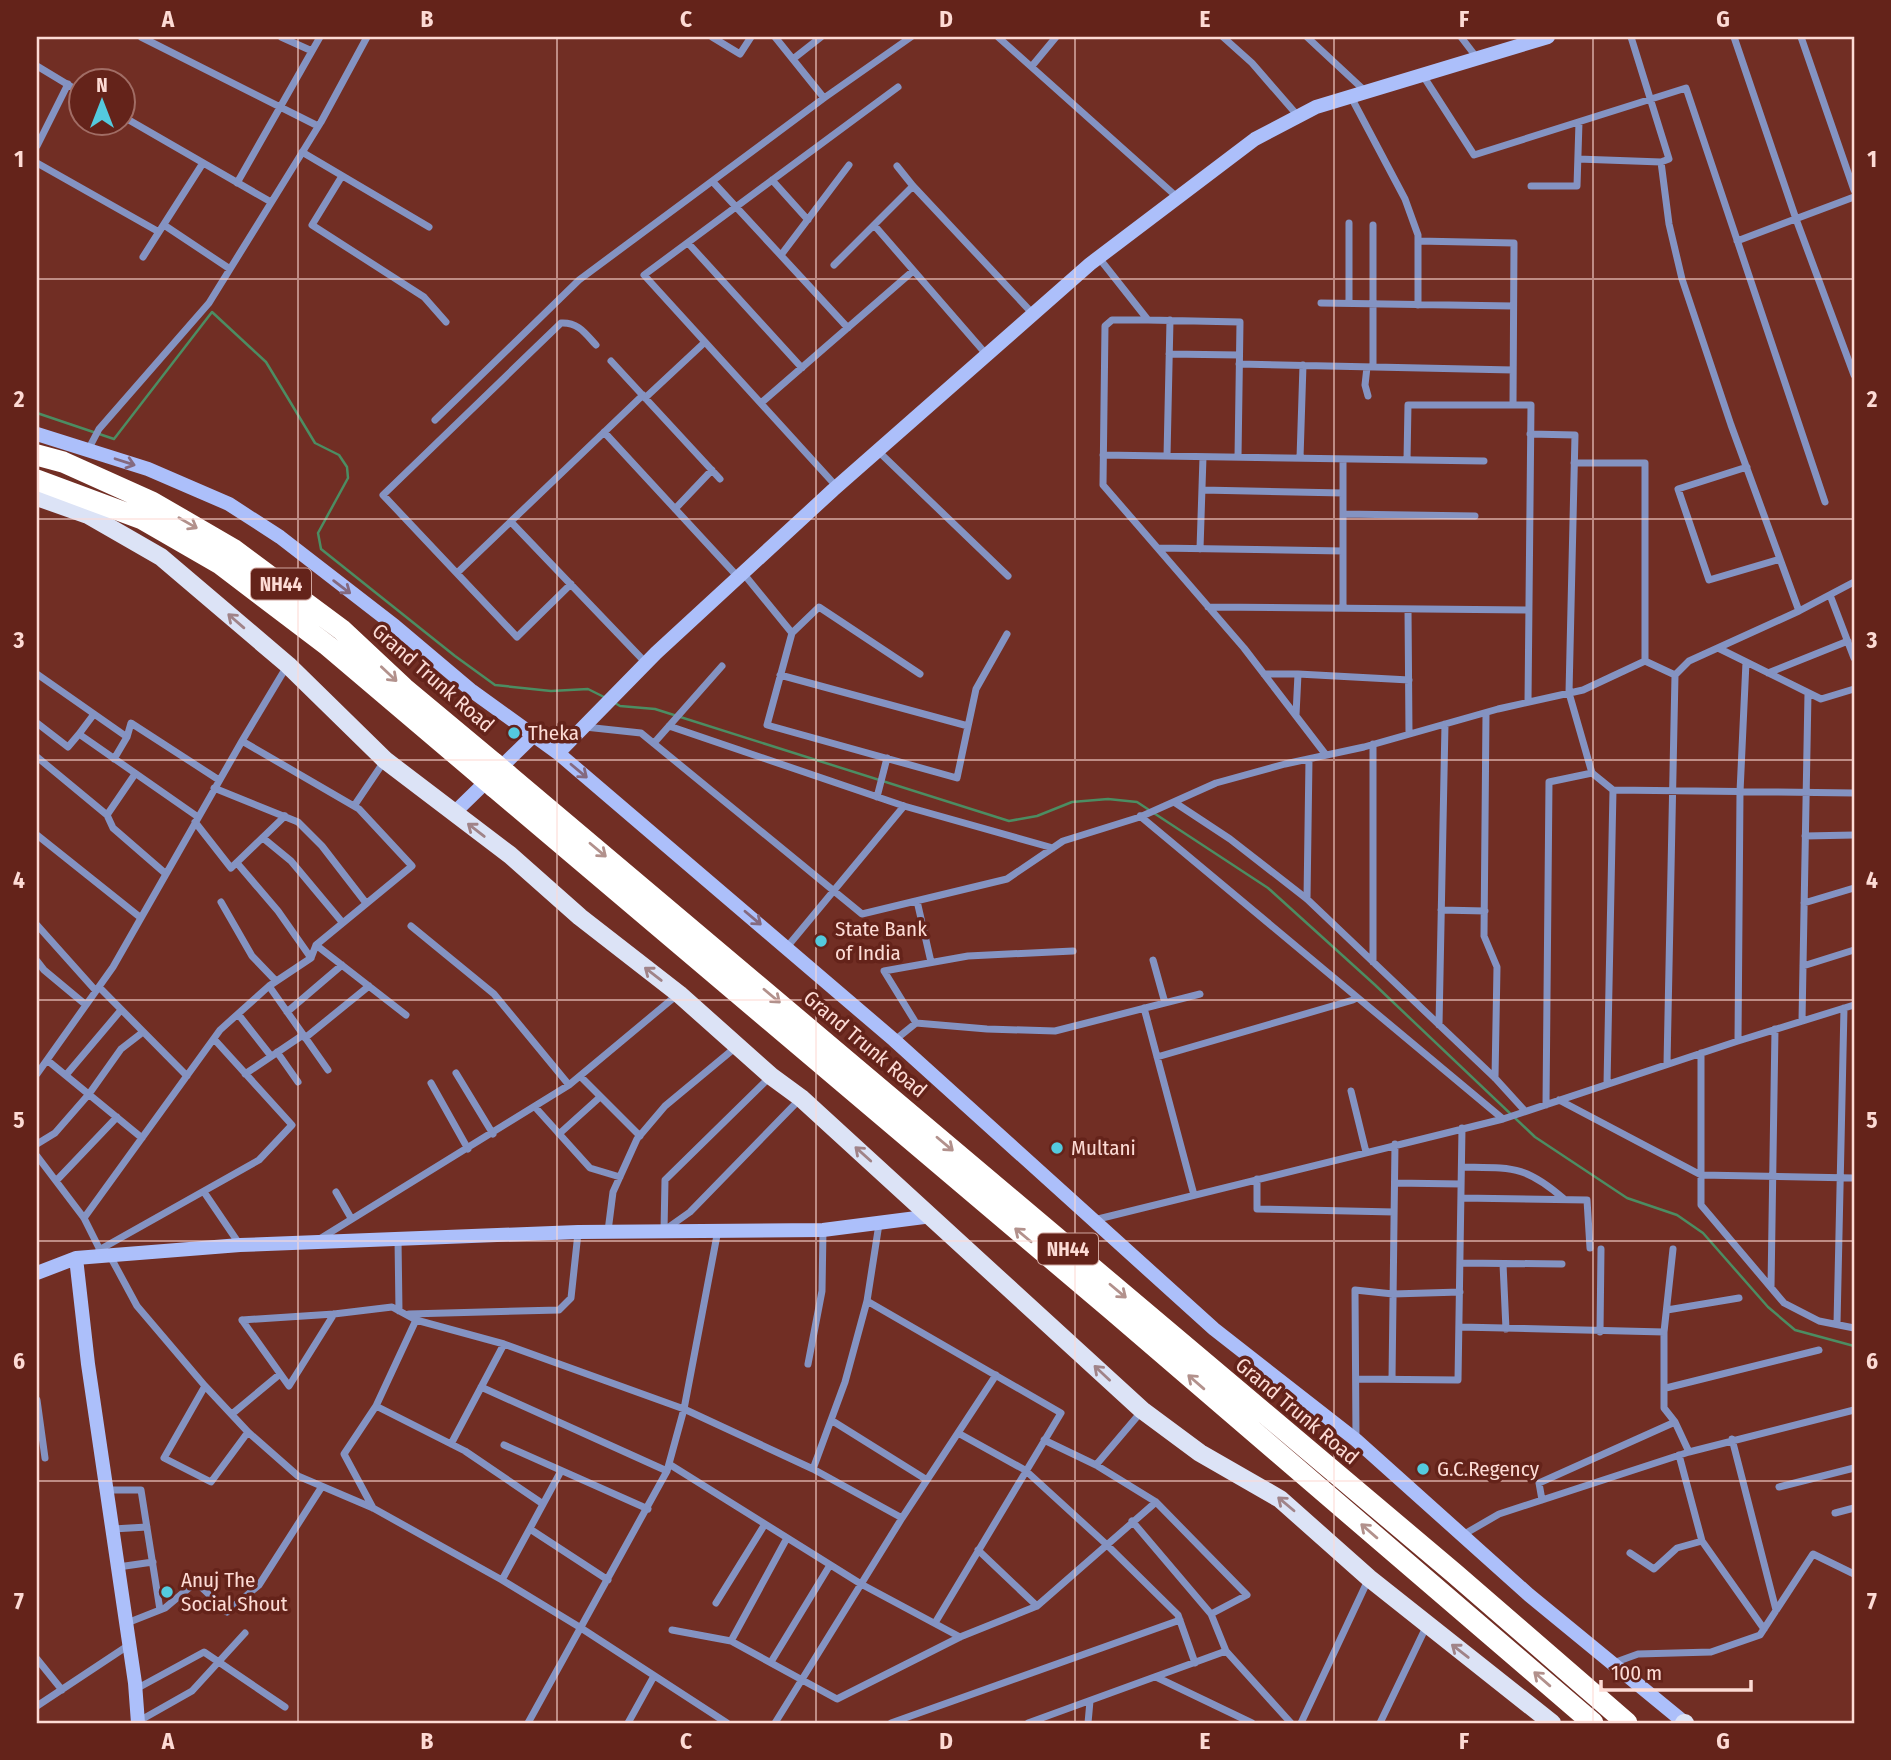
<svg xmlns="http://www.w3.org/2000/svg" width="1891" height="1760" font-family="'Fira Sans Condensed',sans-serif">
	<rect width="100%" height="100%" fill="#712e24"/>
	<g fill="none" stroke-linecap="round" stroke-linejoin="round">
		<path stroke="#4c8d62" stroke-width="2.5" d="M37,413L114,439L212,312L266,362L315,443L339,455L347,467L348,478L318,533L321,549L455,656L495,685L551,691L588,689L606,698
			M615,703L620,706L655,709L1009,821L1037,816L1072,802L1108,799L1137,802L1268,888L1374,984L1535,1137L1627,1198L1677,1215L1703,1233L1768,1307L1795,1330L1854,1346"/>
		<path stroke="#8493c2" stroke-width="7" d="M141,37L318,126
			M281,37L312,51
			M712,37L740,54L751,37
			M775,37L824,98
			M998,37L1177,197
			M1223,37L1252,63L1298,116
			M1307,37L1365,91
			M1461,37L1477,58
			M1734,37L1796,219L1854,375
			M1801,37L1854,190
			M793,59L821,37
			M37,66L80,92
			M1032,66L1056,37
			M1422,74L1474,155L1686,88L1825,502
			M1351,97L1405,199L1418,235V305
			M122,116L271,202
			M37,146L68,84
			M302,152L429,227
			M1578,159L1661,162L1669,159L1631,37
			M1661,162L1669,224L1682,279L1731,425L1799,611
			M37,163L159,232
			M897,166L913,186L1033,314
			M342,176L312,225L424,297L446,322
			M772,180L808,220
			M713,182L848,328
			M237,183L320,37
			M1531,186H1577L1579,122
			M1349,223V303
			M164,225L230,269
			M874,225L986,354
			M1373,225V367
			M1418,241L1514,243L1513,405H1531L1528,702
			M1737,241L1854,197
			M688,243L802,368
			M781,255L849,165
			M143,257L203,163
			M1099,258L1148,320L1240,322L1238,457
			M834,265L913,186
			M1321,303L1513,306
			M1148,320H1112L1105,326L1103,485L1244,648L1326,755
			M1169,354L1239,355
			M611,361L720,479
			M1239,364L1513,370
			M1367,367L1365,385L1368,396
			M645,398L705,342
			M761,403L913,271
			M435,420L579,280L824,98L911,37
			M604,432L738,577
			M1530,434L1575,435L1569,693L1592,773L1613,790L1607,1084
			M88,450L99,429L209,303L321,122L367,37
			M878,451L1008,576
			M1103,455L1484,461
			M1167,456L1170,320
			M1300,458L1303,365
			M1343,459V608
			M1407,460L1408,405H1513
			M1574,463H1645V661
			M1747,467L1678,489L1709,580L1780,559
			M837,487L644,275L898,87
			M1202,490L1343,493
			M675,509L712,470
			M1343,514L1475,516
			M511,522L646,663
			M1158,548L1343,551
			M1200,549L1203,457
			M457,573L643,395
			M743,573L792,633L767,725L957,778L976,689L1007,634
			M571,584L517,637L383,495L561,323C578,322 585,333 596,345
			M1830,595L1854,658
			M1208,607L1529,610
			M1408,609L1409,734
			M792,633L819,607L920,674
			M1718,648L1821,699L1854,689
			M1768,673L1848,641
			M37,674L127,737
			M1264,674H1298
			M780,675L968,726
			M1486,713L1484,936L1497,967L1495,1078
			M1296,715L1298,674L1409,680
			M37,723L68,747L79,734L198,817
			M669,726L904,806L1053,848
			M585,727L641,733L862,914L1007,879L1063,841L1140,817L1216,783L1285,764L1364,747L1498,709L1583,690L1645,661L1675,675
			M79,734L94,714
			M654,743L722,666
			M37,757L107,815L135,774
			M114,759L127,737L131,723L219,780
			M214,788L298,822L322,846L366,903
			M1613,790L1854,793
			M877,797L887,758
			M1174,802L1230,839L1307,899L1495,1078L1525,1111
			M354,806L385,760
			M107,815L113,828L166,874
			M1140,816L1503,1119
			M195,822L231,868L285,816
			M37,835L141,918
			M1805,836L1854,835
			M263,838L291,861L342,922
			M237,863L278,911L311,958
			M1307,899L1309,759
			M917,901L931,962
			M221,902L252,956L276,981
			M1804,903L1854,888
			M1441,910L1485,911
			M37,925L96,991
			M411,926L494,994L569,1085
			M316,945L406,1015
			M787,947L904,806
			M1073,951L968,956L884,971L916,1023L987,1029L1055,1031L1200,994
			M1153,960L1165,1003
			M37,961L44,970L86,1005
			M1373,962V744
			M1803,966L1854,950
			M269,986L328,1070
			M99,987L187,1076
			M1144,1008L1194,1195
			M287,1012L342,965
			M238,1014L271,1056
			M1802,1021L1808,693
			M1439,1025L1445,724
			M305,1038L369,986
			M895,1040L916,1023
			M1738,1041L1740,792L1746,662
			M277,1052L298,1082
			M1701,1053V1205L1784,1303L1819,1321L1854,1328
			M1157,1057L1353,1000
			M47,1060L142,1138
			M1667,1064L1675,675L1689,661L1799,611L1854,582
			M456,1073L493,1134
			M37,1074L113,967L242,741L287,666
			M245,1074L303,1035
			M66,1075L121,1010
			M580,1076L640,1136
			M431,1083L468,1149
			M1351,1091L1366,1152
			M1559,1100L1701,1175L1854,1178
			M1546,1105L1549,782L1592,773
			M535,1107L590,1168L620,1177
			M559,1134L600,1097
			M37,1144L55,1133L89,1094L121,1049L143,1032
			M37,1156L84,1218L101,1252
			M1462,1167C1512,1168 1525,1165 1564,1199
			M1257,1179V1209L1394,1212
			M56,1181L117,1117
			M1395,1183L1461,1184
			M204,1192L240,1245
			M336,1192L351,1218
			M1461,1198L1587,1200L1590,1248
			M84,1218L220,1030L269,986L311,958L316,945L412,866L359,809L242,741
			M1094,1220L1503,1119L1738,1041L1854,1005
			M666,1229L690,1212L800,1099
			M608,1231L613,1192L637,1139L665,1106L736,1047
			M664,1231L665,1180L771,1076
			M398,1239L399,1311
			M318,1240L569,1085L677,995
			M1673,1249L1664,1332V1408L1675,1422L1689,1452
			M99,1250L259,1160L292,1125L214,1039
			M110,1256L137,1306L205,1386L248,1432L298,1476L373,1508L502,1580L581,1628L727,1723
			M1461,1263L1562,1264
			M1503,1264L1506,1329
			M1771,1287L1775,1029
			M867,1301L1061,1413L935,1623
			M1667,1310L1739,1298
			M409,1314L559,1310L571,1298L578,1233
			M242,1320L334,1314L392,1307L416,1320L504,1344L684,1409L813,1469L902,1518
			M242,1320L289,1386L334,1314
			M1837,1324L1844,1008
			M1460,1327L1664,1332
			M1600,1332L1601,1249
			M808,1364L822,1291L823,1230
			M1356,1379L1458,1380L1462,1128
			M1392,1379L1395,1144
			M205,1386L164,1458L211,1482L248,1432
			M481,1387L667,1471
			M1666,1388L1819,1350
			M37,1400L45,1458
			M376,1406L465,1451L543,1504
			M232,1414L280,1374
			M831,1420L927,1480
			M958,1433L1025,1470L1106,1544L1178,1615L1195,1663
			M1356,1439L1355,1290L1393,1294L1460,1292
			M1732,1439L1776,1610
			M1044,1440L1096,1465L1156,1502L1247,1595L1211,1614
			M451,1444L504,1344
			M504,1445L648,1509
			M1679,1455L1702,1541L1764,1629
			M669,1464L861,1584L960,1637
			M1096,1465L1141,1412
			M813,1469L845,1382L867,1301L879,1224
			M1779,1487L1854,1468
			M107,1490H141L160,1610
			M1542,1500L1539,1483L1675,1422
			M373,1508L344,1454L376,1406L416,1320
			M1835,1513L1854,1508
			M1132,1521L1211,1614L1226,1651L1291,1723
			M113,1529L147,1527
			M530,1529L608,1580
			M1461,1536L1499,1514L1689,1452L1854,1410
			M978,1550L1037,1606
			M1630,1553L1654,1569L1677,1548L1702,1541
			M118,1567L153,1562
			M502,1580L561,1471
			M716,1603L765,1524
			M127,1623L165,1608L196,1582L227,1612L259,1585L321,1488
			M672,1630L731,1641L837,1699L960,1637L1037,1606L1156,1502
			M731,1641L787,1538
			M37,1659L62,1690
			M771,1662L830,1565
			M1616,1662L1638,1654L1711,1652L1760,1635L1813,1554L1854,1574
			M1156,1677L1252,1723
			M136,1689L204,1652L285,1707
			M37,1706L129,1645
			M139,1721L192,1691L245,1633
			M528,1723L667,1471L684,1409L718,1230
			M628,1723L654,1676
			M775,1723L902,1518L996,1375
			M891,1723L1180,1620
			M1028,1723L1226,1651
			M1088,1723L1090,1701
			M1301,1723L1369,1578
			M1380,1723L1427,1625"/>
		<path stroke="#acbffa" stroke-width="14" d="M37,434L148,469L229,504L280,537L395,626L472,691L558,753L894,1040L1214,1329L1356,1440L1529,1595L1685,1723
			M558,753L656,653L833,490L1090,264L1255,139L1316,107L1548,37
			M454,813L534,735
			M76,1258L88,1364L135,1683L138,1723
			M37,1273L76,1258L240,1245L578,1232L823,1230L932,1216"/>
		<path stroke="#dce3f6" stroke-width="18" d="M37,497L88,515L161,557L288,665L385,760L510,855L580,917L679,994L771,1076L801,1098L1142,1410L1200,1453L1280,1499L1369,1578L1552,1723
			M1684,1723H1685"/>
		<path stroke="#fff" stroke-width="21" d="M37,455L63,462L152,502L233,549L342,630L404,688L494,763
			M37,480L142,519L220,564L328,646L480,775
			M508,775L1454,1573L1627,1723
			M494,787L1112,1310L1593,1723"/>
		<path stroke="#fff" stroke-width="21" d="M494,763L508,775
			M480,775L494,787"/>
	</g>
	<defs><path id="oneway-shaft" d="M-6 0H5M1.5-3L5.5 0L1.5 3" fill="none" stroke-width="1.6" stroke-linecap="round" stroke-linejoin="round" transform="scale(1.75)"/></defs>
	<g stroke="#84697f">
		<use href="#oneway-shaft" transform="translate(125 462) rotate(18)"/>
		<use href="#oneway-shaft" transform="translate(342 587) rotate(37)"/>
		<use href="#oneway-shaft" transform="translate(579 771) rotate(40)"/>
		<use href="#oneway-shaft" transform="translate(753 918) rotate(40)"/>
	</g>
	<g stroke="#b2918c">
		<use href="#oneway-shaft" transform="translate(188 523) rotate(30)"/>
		<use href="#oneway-shaft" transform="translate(389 674) rotate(43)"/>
		<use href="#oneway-shaft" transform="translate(598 850) rotate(40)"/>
		<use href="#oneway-shaft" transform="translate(772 996) rotate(40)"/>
		<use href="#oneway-shaft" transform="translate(945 1144) rotate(40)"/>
		<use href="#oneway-shaft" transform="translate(1023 1235) rotate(-140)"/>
		<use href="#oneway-shaft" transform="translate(1118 1291) rotate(40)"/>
		<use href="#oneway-shaft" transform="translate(1196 1382) rotate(-139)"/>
		<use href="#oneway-shaft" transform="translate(1369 1531) rotate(-139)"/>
		<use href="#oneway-shaft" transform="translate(1542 1679) rotate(-139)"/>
	</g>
	<g stroke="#a08388">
		<use href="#oneway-shaft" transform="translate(236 621) rotate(-139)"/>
		<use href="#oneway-shaft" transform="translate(476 830) rotate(-142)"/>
		<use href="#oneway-shaft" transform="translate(653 974) rotate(-142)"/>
		<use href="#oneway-shaft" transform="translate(863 1154) rotate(-138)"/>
		<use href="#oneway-shaft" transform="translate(1102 1373) rotate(-137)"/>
		<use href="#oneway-shaft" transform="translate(1286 1504) rotate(-140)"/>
		<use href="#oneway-shaft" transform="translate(1460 1651) rotate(-142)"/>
	</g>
	<path fill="none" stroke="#fddbd5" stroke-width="2" stroke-opacity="0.55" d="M298,37V1723M557,37V1723M816,37V1723M1075,37V1723M1334,37V1723M1593,37V1723M37,279H1854M37,519H1854M37,760H1854M37,1000H1854M37,1241H1854M37,1481H1854"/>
	<g fill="#54cade" stroke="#64231a" stroke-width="2.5">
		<circle cx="514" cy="733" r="7"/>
		<circle cx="821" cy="941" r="7"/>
		<circle cx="1057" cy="1148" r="7"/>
		<circle cx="1423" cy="1469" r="7"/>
		<circle cx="167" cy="1592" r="7"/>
	</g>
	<g text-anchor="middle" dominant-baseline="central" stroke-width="7" stroke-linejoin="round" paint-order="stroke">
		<g fill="#64231a" stroke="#cfa49d" stroke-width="2">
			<rect x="251" y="568.5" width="60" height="31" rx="5"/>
			<rect x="1038" y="1233.5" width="60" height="31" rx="5"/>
		</g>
		<g font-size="19" font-weight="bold" fill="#fddbd5">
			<text x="281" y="584">NH44</text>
			<text x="1068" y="1249">NH44</text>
		</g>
		<g font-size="21" fill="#fddbd5" stroke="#64231a">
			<text transform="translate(433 678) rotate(41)">Grand Trunk Road</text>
			<text transform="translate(865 1044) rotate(40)">Grand Trunk Road</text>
			<text transform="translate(1297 1411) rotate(40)">Grand Trunk Road</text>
		</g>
		<g font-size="21" fill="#fddbd5" stroke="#64231a" text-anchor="start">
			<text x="528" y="733">Theka</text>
			<text x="835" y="929">State Bank<tspan x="835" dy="24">of India</tspan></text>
			<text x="1071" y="1148">Multani</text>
			<text x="1437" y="1469">G.C.Regency</text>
			<text x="181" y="1580">Anuj The<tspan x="181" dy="24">Social Shout</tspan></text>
		</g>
	</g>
	<rect width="1891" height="1760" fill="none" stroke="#64231a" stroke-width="77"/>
	<g transform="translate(102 102)"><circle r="33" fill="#64231a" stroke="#a16d65" stroke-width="2"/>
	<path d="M0-5L12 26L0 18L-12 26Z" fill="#54cade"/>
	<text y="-10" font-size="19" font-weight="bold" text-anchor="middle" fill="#fddbd5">N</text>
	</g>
	<path d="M1601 1680v10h150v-10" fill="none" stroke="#fddbd5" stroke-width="3.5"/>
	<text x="1611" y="1680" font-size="21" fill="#fddbd5" stroke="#64231a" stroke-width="5" paint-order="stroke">100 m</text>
	<rect x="38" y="38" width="1815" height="1684" fill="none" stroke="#fddbd5" stroke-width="2.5"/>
	<g font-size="23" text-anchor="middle" font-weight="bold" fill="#fddbd5">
		<text x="168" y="27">A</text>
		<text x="427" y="27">B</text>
		<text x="686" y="27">C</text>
		<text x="946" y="27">D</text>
		<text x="1205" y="27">E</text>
		<text x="1464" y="27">F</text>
		<text x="1723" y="27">G</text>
		<text x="19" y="167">1</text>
		<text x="1872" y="167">1</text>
		<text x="19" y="407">2</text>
		<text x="1872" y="407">2</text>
		<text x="19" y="648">3</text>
		<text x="1872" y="648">3</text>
		<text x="19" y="888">4</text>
		<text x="1872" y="888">4</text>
		<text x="19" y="1128">5</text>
		<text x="1872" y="1128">5</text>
		<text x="19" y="1369">6</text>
		<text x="1872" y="1369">6</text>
		<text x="19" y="1609">7</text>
		<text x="1872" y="1609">7</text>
		<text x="168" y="1749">A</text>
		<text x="427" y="1749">B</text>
		<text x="686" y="1749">C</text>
		<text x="946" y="1749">D</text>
		<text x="1205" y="1749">E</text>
		<text x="1464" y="1749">F</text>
		<text x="1723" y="1749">G</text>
	</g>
</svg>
